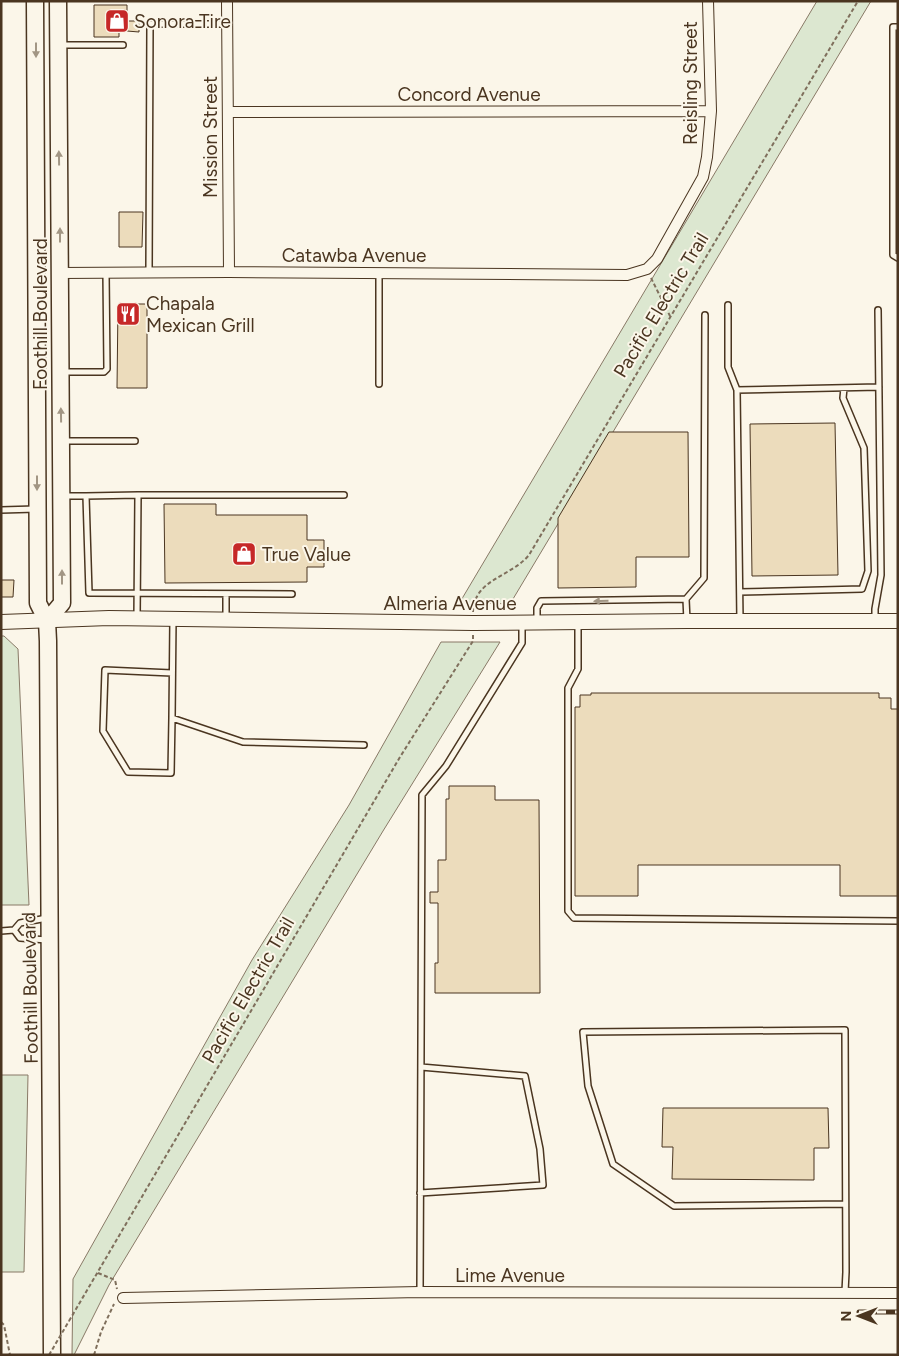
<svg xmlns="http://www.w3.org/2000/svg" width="899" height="1356" font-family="Figtree,sans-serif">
	<rect width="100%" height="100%" fill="#fbf6e9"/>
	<path fill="#dce7d0" stroke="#887966" d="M817,1H871L510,604L460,602Z
		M1,636H4L18,649L29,905H1Z
		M441,642H500L383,831L109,1285L74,1355H72L73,1279L252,960L349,805Z
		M1,1075H28L24,1272H1Z"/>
	<path fill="#ecdcbc" stroke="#4a3520" d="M94,5H127V21H139V32L127,31V23L119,22V37H94Z
		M119,212H143L142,247H119Z
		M118,304H147V388H117Z
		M835,423L838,575L752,576L750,424Z
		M609,432H688L689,557H636V587L558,588V518Z
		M164,504H216V515H307V540H324V567H307V582L165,583Z
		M1,580H14L13,597H1Z
		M591,693H879V698H891V709H898V896H840V865H638V896H575V707H580V695H591Z
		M449,786H495V800H539L540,993H435V963H438V903H430V892H438V860H446V799H449Z
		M663,1108H828L829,1148H814V1180L672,1179L673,1147H662Z"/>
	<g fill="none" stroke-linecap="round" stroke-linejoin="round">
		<defs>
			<path id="lane" d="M898,27H893V255L898,258
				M61,45H123
				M149,272L150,24H227
				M379,273V384
				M728,305V367L737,390L740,620
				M63,372H104L107,369L106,273
				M737,390L879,387
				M64,441H135
				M138,495H344
				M64,496H86L89,593L292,594
				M86,496L138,495L137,618
				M1,510L36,509
				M740,592L862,589L868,571L864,448L843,398L844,388
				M226,594V619
				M173,619L172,718L243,742L364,745
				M687,621L686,599L704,578L705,315
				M875,621V609L881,575L878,310
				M537,622V608L541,601L686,599
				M578,622V669L568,688V911L574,918L898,921
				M172,718L171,773L128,772L103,731L105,670L172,673
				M47,918L20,923L14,930L20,938L47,940
				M1,931L14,930
				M420,1193L543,1185L540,1149L525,1076L421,1067
				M845,1204L674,1206L613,1164L588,1086L583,1032L845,1030L846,1272L845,1292
				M420,1292L422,795L446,766L522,643V623"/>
			<path id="street" d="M227,1L229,272
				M228,112L711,111
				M60,273L229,272L627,275L647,269L657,259L703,177L707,157L711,111L708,1
				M123,1298L420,1292L898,1293"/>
			<path id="secondary" d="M1,622L109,618L473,623L687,621H898"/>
			<path id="primary" d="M35,1L38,603L47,621L48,641L52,1355
				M47,621L62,603L58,1"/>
		</defs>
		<use href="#lane" stroke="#4a3520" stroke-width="8"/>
		<use href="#street" stroke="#4a3520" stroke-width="12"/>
		<use href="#secondary" stroke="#4a3520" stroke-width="16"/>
		<use href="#primary" stroke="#4a3520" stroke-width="19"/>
		<path stroke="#7f6f5c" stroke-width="2" stroke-dasharray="4 2.5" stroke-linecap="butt" d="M651,278L670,316
			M473,612C474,579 511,577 529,555L858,1
			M98,1273L115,1280L117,1289
			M69,1321L400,757L473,641V634
			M1,1322L4,1325L10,1355
			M94,1355L101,1332L114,1304"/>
		<use href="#lane" stroke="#fbf6e9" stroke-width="5"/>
		<use href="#street" stroke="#fbf6e9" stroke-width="10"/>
		<use href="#secondary" stroke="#fbf6e9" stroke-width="14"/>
		<use href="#primary" stroke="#fbf6e9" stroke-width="16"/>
		<defs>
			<path id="rail" d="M859,1312H898"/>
		</defs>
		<use href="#rail" stroke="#4a3520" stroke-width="5"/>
		<use href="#rail" stroke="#fbf6e9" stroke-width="3" stroke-dasharray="9" stroke-linecap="butt"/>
		<path stroke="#7f6f5c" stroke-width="2" stroke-dasharray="4 2.5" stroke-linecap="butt" d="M49,1355L69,1321"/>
	</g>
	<defs><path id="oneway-solid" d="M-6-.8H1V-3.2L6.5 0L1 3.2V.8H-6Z" transform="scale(1.25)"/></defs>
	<g fill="#a29684">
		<use href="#oneway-solid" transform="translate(36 50) rotate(90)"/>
		<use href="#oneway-solid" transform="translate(59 158) rotate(-91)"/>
		<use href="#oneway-solid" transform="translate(60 235) rotate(-90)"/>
		<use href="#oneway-solid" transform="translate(61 415) rotate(-91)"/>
		<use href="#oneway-solid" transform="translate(37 483) rotate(90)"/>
		<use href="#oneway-solid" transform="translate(62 577) rotate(-90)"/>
		<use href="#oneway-solid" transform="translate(601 601) rotate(179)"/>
	</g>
	<defs>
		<symbol id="shop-square" viewBox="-11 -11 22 22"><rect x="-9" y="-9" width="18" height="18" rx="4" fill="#c62828" stroke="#fbf6e9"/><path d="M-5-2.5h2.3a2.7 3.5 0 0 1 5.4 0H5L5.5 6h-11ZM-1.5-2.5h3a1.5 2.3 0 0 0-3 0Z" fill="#fff"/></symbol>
		<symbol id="restaurant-square" viewBox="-11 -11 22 22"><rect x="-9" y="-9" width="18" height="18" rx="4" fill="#c62828" stroke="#fbf6e9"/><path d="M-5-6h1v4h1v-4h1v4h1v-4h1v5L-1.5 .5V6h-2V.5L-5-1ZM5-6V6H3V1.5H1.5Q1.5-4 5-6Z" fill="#fff"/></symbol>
	</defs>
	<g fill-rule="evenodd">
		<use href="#shop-square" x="103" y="7" width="28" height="28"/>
		<use href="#restaurant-square" x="114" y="300" width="28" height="28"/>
		<use href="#shop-square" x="230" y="540" width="28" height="28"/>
	</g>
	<g text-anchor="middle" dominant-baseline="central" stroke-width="4" stroke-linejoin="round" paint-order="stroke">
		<g font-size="19" fill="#4a3520" stroke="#fbf6e9" text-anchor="start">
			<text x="134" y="21">Sonora Tire</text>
			<text x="146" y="303">Chapala<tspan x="146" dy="22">Mexican Grill</tspan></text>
			<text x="262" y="554">True Value</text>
		</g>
		<g font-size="19" fill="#4a3520" stroke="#fbf6e9">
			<text transform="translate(690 83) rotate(-90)">Reisling Street</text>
			<text x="469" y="94">Concord Avenue</text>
			<text transform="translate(210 137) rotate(-90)">Mission Street</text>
			<text x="354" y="255">Catawba Avenue</text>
			<text transform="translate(661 305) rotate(-59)">Pacific Electric Trail</text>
			<text transform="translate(40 314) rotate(-90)">Foothill Boulevard</text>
			<text x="450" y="603">Almeria Avenue</text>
			<text transform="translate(30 988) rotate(-91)">Foothill Boulevard</text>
			<text transform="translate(248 990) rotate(-60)">Pacific Electric Trail</text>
			<text x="510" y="1275">Lime Avenue</text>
		</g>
	</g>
	<rect width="899" height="1356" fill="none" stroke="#4a3520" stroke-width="5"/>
	<g transform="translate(859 1316) rotate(270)" stroke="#fbf6e9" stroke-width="4" paint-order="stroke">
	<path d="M0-4L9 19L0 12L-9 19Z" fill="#4a3520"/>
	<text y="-8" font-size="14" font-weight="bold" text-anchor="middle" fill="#4a3520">N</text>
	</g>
</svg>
